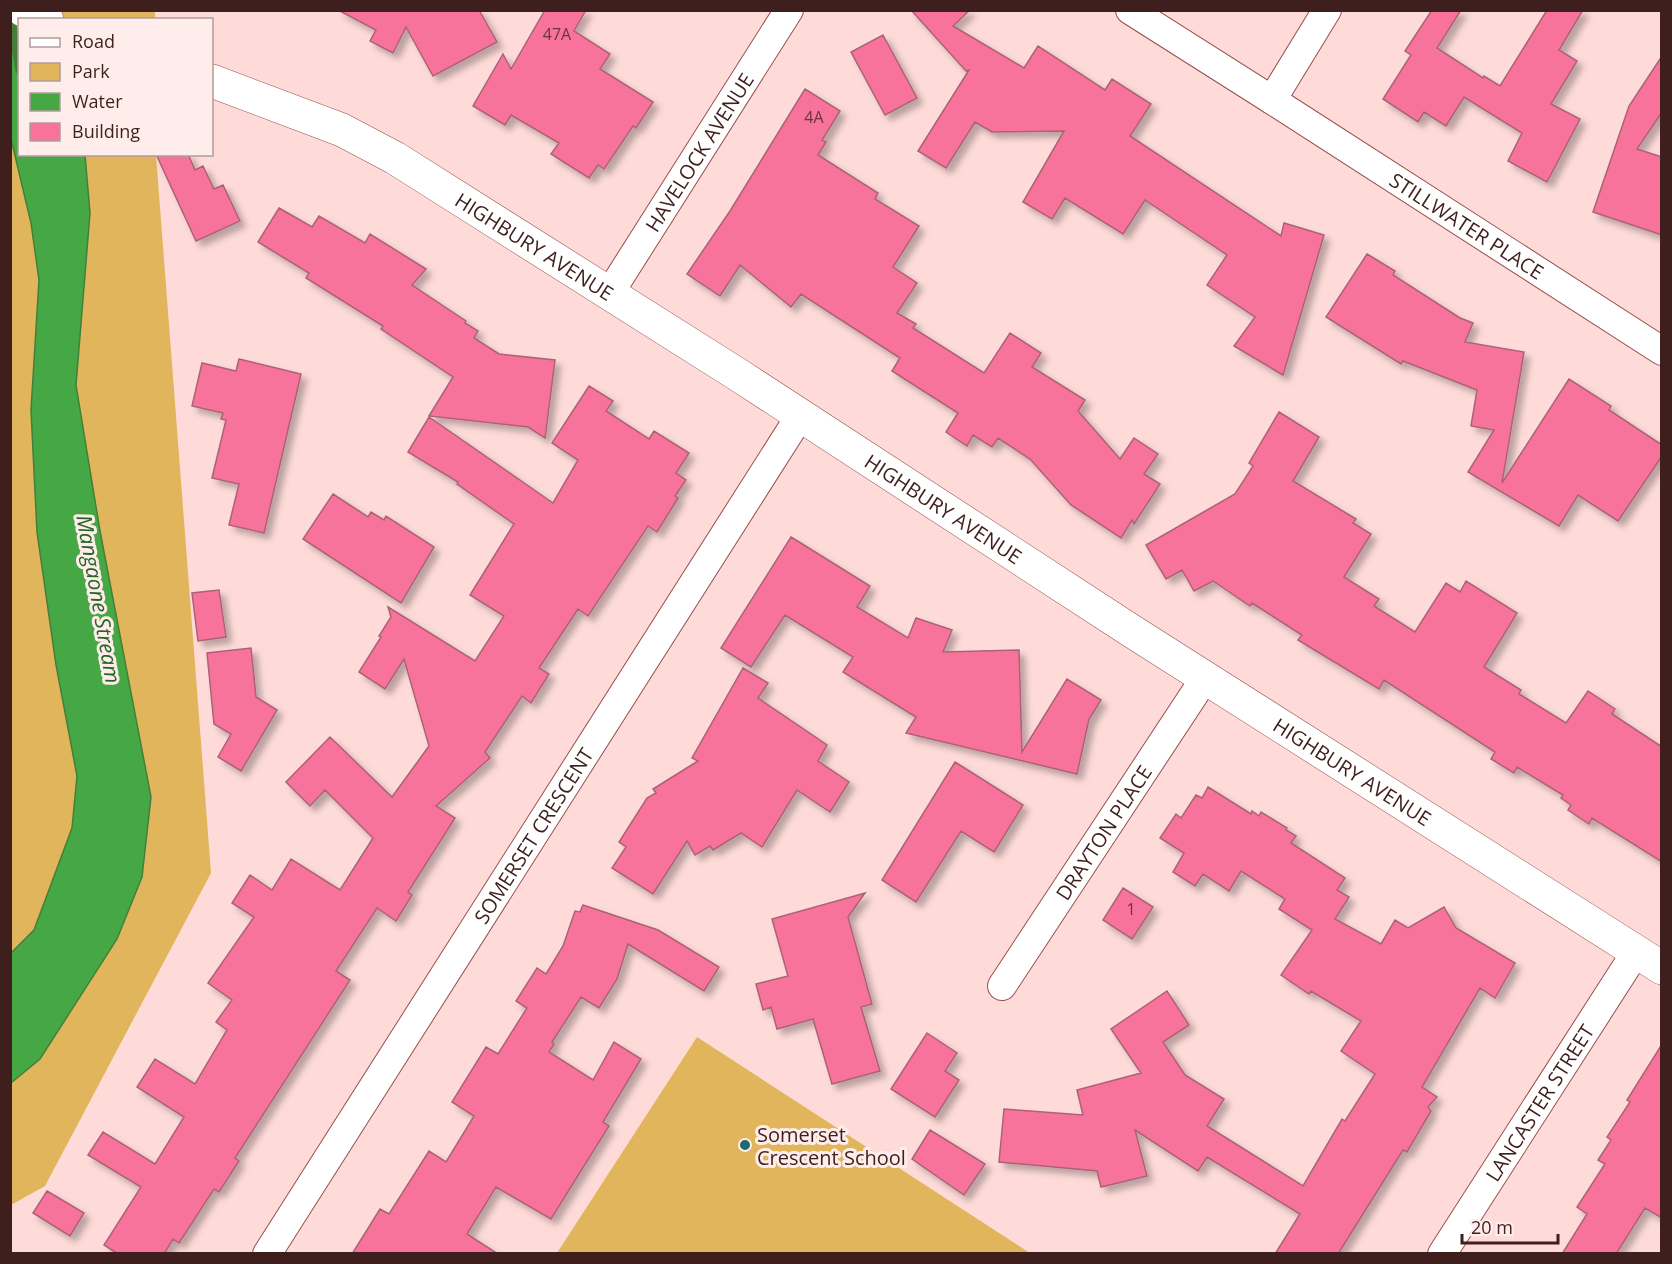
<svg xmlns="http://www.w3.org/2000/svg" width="1672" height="1264" font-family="'Open Sans',sans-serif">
	<defs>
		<filter id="shadow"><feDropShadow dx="5.5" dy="5.5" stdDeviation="3" flood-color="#0004"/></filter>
	</defs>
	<rect width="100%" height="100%" fill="#fedbd9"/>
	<path fill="#e1b55b" d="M11,11H155V19L20,20V154L156,155L211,873L45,1186L11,1205Z
		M697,1037L1030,1253H557Z"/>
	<path fill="#46a844" stroke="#447f39" stroke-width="1.5" d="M11,47L19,50L20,154L85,155L90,213L76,385L100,531L151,797L142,877L117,939L40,1059L11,1083V953L34,930L72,828L77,776L56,665L37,532L31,410L39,280L31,223L11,139Z"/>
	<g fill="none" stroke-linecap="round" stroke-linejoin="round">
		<path stroke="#447f39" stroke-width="9" d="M10,14L20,70"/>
	</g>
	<path fill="#f8739b" stroke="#ab6276" stroke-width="1.5" filter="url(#shadow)" d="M338,10H479L497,42L433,76L406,27L393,53L370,41L376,30Z
		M545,10H586L574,31L610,54L600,69L653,102L636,128L633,126L604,169L598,165L589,178L551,154L559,143L511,115L505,125L473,106L503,54L511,69Z
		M911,10H970L953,26L1024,68L1038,46L1105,90L1112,79L1151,104L1130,136L1281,236L1284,223L1324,235L1283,375L1234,346L1255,317L1207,285L1227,255L1145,200L1123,234L1065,198L1052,219L1023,202L1064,131L992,132L975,122L946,168L918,151L969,70L966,71Z
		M1432,10H1461L1437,48L1483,78L1484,76L1500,86L1547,10H1583L1559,50L1577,61L1551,104L1580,119L1547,182L1508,161L1522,133L1464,97L1446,126L1424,112L1418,122L1383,99L1411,55L1405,51Z
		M883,35L917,98L885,115L851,52Z
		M1662,56V112L1637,149L1662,157V235L1593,212L1629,106Z
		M805,89L840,111L822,140L826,142L818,155L878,193L875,199L919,226L893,267L917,283L897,313L916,324L913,328L984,373L1010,333L1041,353L1032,367L1085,400L1078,411L1120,459L1134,438L1158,454L1144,474L1160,484L1134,524L1132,520L1121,538L1071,505L1030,459L998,438L992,447L973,435L967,446L946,432L958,413L892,371L900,358L801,294L791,307L740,265L720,296L687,274L730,211Z
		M156,154H188L195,170L203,166L214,189L223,185L240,221L196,241Z
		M279,208L312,227L319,216L365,243L370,234L426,269L412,285L466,321L465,323L478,331L474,338L499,354L555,360L545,438L528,427L429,416L453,377L381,329L383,326L306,278L309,273L258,242Z
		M1367,254L1395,271L1393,275L1460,318L1473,323L1465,342L1524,352L1502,483L1569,379L1611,406L1609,410L1662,445V456L1618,521L1578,495L1559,526L1468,472L1494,430L1471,426L1477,390L1403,361L1401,364L1326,317Z
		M239,359L301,374L264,533L229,525L239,484L212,478L226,420L221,419L223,413L192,406L202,363L236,371Z
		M589,386L613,401L606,411L649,439L654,431L689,453L676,473L686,480L675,496L678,498L657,532L648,526L588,616L578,609L539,668L549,674L531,703L522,696L485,752L490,758L436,806L455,818L408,892L412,895L396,921L377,908L336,971L350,980L235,1158L239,1161L219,1192L214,1189L179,1243L173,1239L164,1254H118L104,1245L141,1187L88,1155L103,1132L155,1164L184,1117L137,1087L155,1059L195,1084L227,1030L216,1022L232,1000L208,983L254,917L232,903L250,875L272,890L291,859L340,890L373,838L325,790L310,806L286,782L330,737L392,797L429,746L404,659L385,689L359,672L381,637L379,636L391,617L388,607L475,661L504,616L470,595L514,524L457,484L458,482L408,452L429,417L553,503L578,460L552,443Z
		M1279,412L1319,437L1293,481L1356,519L1353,523L1371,534L1344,577L1379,599L1374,606L1415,632L1446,583L1460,592L1466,581L1517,613L1484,667L1521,690L1519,694L1566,723L1588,691L1615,709L1612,714L1662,747V862L1592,818L1589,824L1568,810L1571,805L1561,798L1563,795L1517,767L1514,773L1491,759L1495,752L1384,680L1379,689L1298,640L1302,635L1252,603L1250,606L1213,581L1194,591L1182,570L1166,579L1146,545L1235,494L1253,466L1249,463Z
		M333,494L368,517L371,512L384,520L386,516L434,547L401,603L303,539Z
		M791,537L870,586L857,607L908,638L916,618L952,630L943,652L1019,650L1022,752L1067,679L1101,700L1089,719L1077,774L906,733L916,717L843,672L853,657L785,615L751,667L721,648Z
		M219,590L226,637L198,641L192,593Z
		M251,648L256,697L277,710L241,771L218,757L231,734L214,724L207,653Z
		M743,668L768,683L758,698L827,745L818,761L849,782L830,812L797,790L762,847L741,833L713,850L710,846L695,855L687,841L653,894L612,868L626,847L619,842L647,798L656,793L653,789L698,761L692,758Z
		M955,762L1023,805L994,852L961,831L916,902L882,880Z
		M1208,787L1251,814L1252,811L1259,816L1261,812L1287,828L1286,830L1296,836L1291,843L1345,878L1337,890L1349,897L1335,919L1381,944L1395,920L1408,928L1444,907L1456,928L1515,963L1495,998L1480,988L1422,1087L1437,1097L1428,1107L1431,1111L1407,1152L1403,1150L1338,1254H1275L1300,1214L1207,1157L1198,1171L1135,1130L1147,1176L1101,1187L1097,1171L999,1162L1004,1109L1083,1115L1077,1090L1141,1073L1111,1029L1167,991L1189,1025L1163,1042L1185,1075L1224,1099L1207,1126L1303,1186L1342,1119L1345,1121L1375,1074L1341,1051L1361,1021L1311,991L1309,994L1281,975L1312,930L1279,909L1285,899L1241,871L1229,891L1203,874L1195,886L1173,872L1184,853L1160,838L1176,814L1181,818L1196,795L1202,798Z
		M1123,888L1153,907L1132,939L1103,920Z
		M865,893L848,917L872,1004L861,1007L880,1071L832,1084L813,1019L777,1029L771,1007L763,1010L756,984L788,976L772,919Z
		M583,905L658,930L719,967L704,991L628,944L617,979L599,1008L581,997L552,1042L554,1044L549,1052L593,1080L614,1042L641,1059L603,1122L609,1126L551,1219L496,1187L467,1234L498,1254H352L380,1209L389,1214L429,1151L446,1162L474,1116L452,1102L486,1047L498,1054L527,1008L516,1001L537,968L546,974L563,946L575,911L580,912Z
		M927,1033L957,1053L945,1071L959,1080L935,1117L891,1089Z
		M1662,1044V1218L1645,1208L1616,1254H1562L1587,1214L1577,1207L1605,1164L1598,1160L1611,1140L1607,1137L1630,1102L1627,1100Z
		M930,1130L985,1164L964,1195L912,1159Z
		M47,1191L84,1213L70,1236L33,1213Z"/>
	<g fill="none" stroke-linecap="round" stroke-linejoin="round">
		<defs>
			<g id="street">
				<path id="s1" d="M1130,10L1272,100L1662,351"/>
				<path d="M1272,100L1327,10"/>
				<path id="s2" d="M609,294L789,10"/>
				<path id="s3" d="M1002,986L1205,678"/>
				<path id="s4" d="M267,1254L800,416"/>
				<path id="s5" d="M1442,1254L1636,952"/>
			</g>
			<g id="secondary">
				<path d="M23,10L47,20"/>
				<path id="s6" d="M212,81L342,130L395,158L740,376L1130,630L1662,968"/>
			</g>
		</defs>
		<use href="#street" stroke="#974f4c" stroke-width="30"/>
		<use href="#secondary" stroke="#974f4c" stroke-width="34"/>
		<use href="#street" stroke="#fff" stroke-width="28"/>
		<use href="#secondary" stroke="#fff" stroke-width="33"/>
	</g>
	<circle fill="#1f6a71" stroke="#ffedec" stroke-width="2" cx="745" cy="1145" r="6"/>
	<g text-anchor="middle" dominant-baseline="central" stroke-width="6" stroke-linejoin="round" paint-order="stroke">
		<g font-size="16" fill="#6c343d">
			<text x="557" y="34">47A</text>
			<text x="814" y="117">4A</text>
			<text x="1131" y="909">1</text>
		</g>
		<g font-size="20" fill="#3e1f1e" stroke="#ffedec">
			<text stroke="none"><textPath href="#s2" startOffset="168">HAVELOCK AVENUE</textPath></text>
			<text stroke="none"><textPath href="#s1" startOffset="400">STILLWATER PLACE</textPath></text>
			<text stroke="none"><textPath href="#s6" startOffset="364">HIGHBURY AVENUE</textPath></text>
			<text stroke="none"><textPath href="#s6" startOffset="850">HIGHBURY AVENUE</textPath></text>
			<text stroke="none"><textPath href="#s6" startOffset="1336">HIGHBURY AVENUE</textPath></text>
			<text stroke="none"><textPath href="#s3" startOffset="184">DRAYTON PLACE</textPath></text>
			<text stroke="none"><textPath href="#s4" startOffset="496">SOMERSET CRESCENT</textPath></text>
			<text stroke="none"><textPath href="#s5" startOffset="180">LANCASTER STREET</textPath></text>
		</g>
		<g font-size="20" fill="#3e1f1e" stroke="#ffedec" text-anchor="start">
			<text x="757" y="1134">Somerset<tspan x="757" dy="23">Crescent School</tspan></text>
		</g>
		<g font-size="21" font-style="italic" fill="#246423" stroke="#ffedec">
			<text transform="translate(99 599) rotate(80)">Mangaone Stream</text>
		</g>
	</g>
	<rect width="1672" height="1264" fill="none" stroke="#3e1f1e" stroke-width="24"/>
	<rect x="18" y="18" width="195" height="138" fill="#ffedec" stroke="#b29b9a" stroke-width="1.5"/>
	<rect x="30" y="38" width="30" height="9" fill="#ffffff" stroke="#b29b9a" stroke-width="1.5"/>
	<text x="72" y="48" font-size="18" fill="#3e1f1e">Road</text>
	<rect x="30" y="63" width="30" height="18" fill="#e1b55b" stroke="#b29b9a" stroke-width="1.5"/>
	<text x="72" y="78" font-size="18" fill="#3e1f1e">Park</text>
	<rect x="30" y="93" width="30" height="18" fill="#46a844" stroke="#b29b9a" stroke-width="1.5"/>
	<text x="72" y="108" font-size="18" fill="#3e1f1e">Water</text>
	<rect x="30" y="123" width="30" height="18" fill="#f8739b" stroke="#b29b9a" stroke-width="1.5"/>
	<text x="72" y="138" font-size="18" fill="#3e1f1e">Building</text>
	<path d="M1462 1234v9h96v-9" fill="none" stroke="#3e1f1e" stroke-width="3"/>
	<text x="1471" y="1234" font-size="18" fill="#3e1f1e" stroke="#ffedec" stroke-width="4.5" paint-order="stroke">20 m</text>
</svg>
